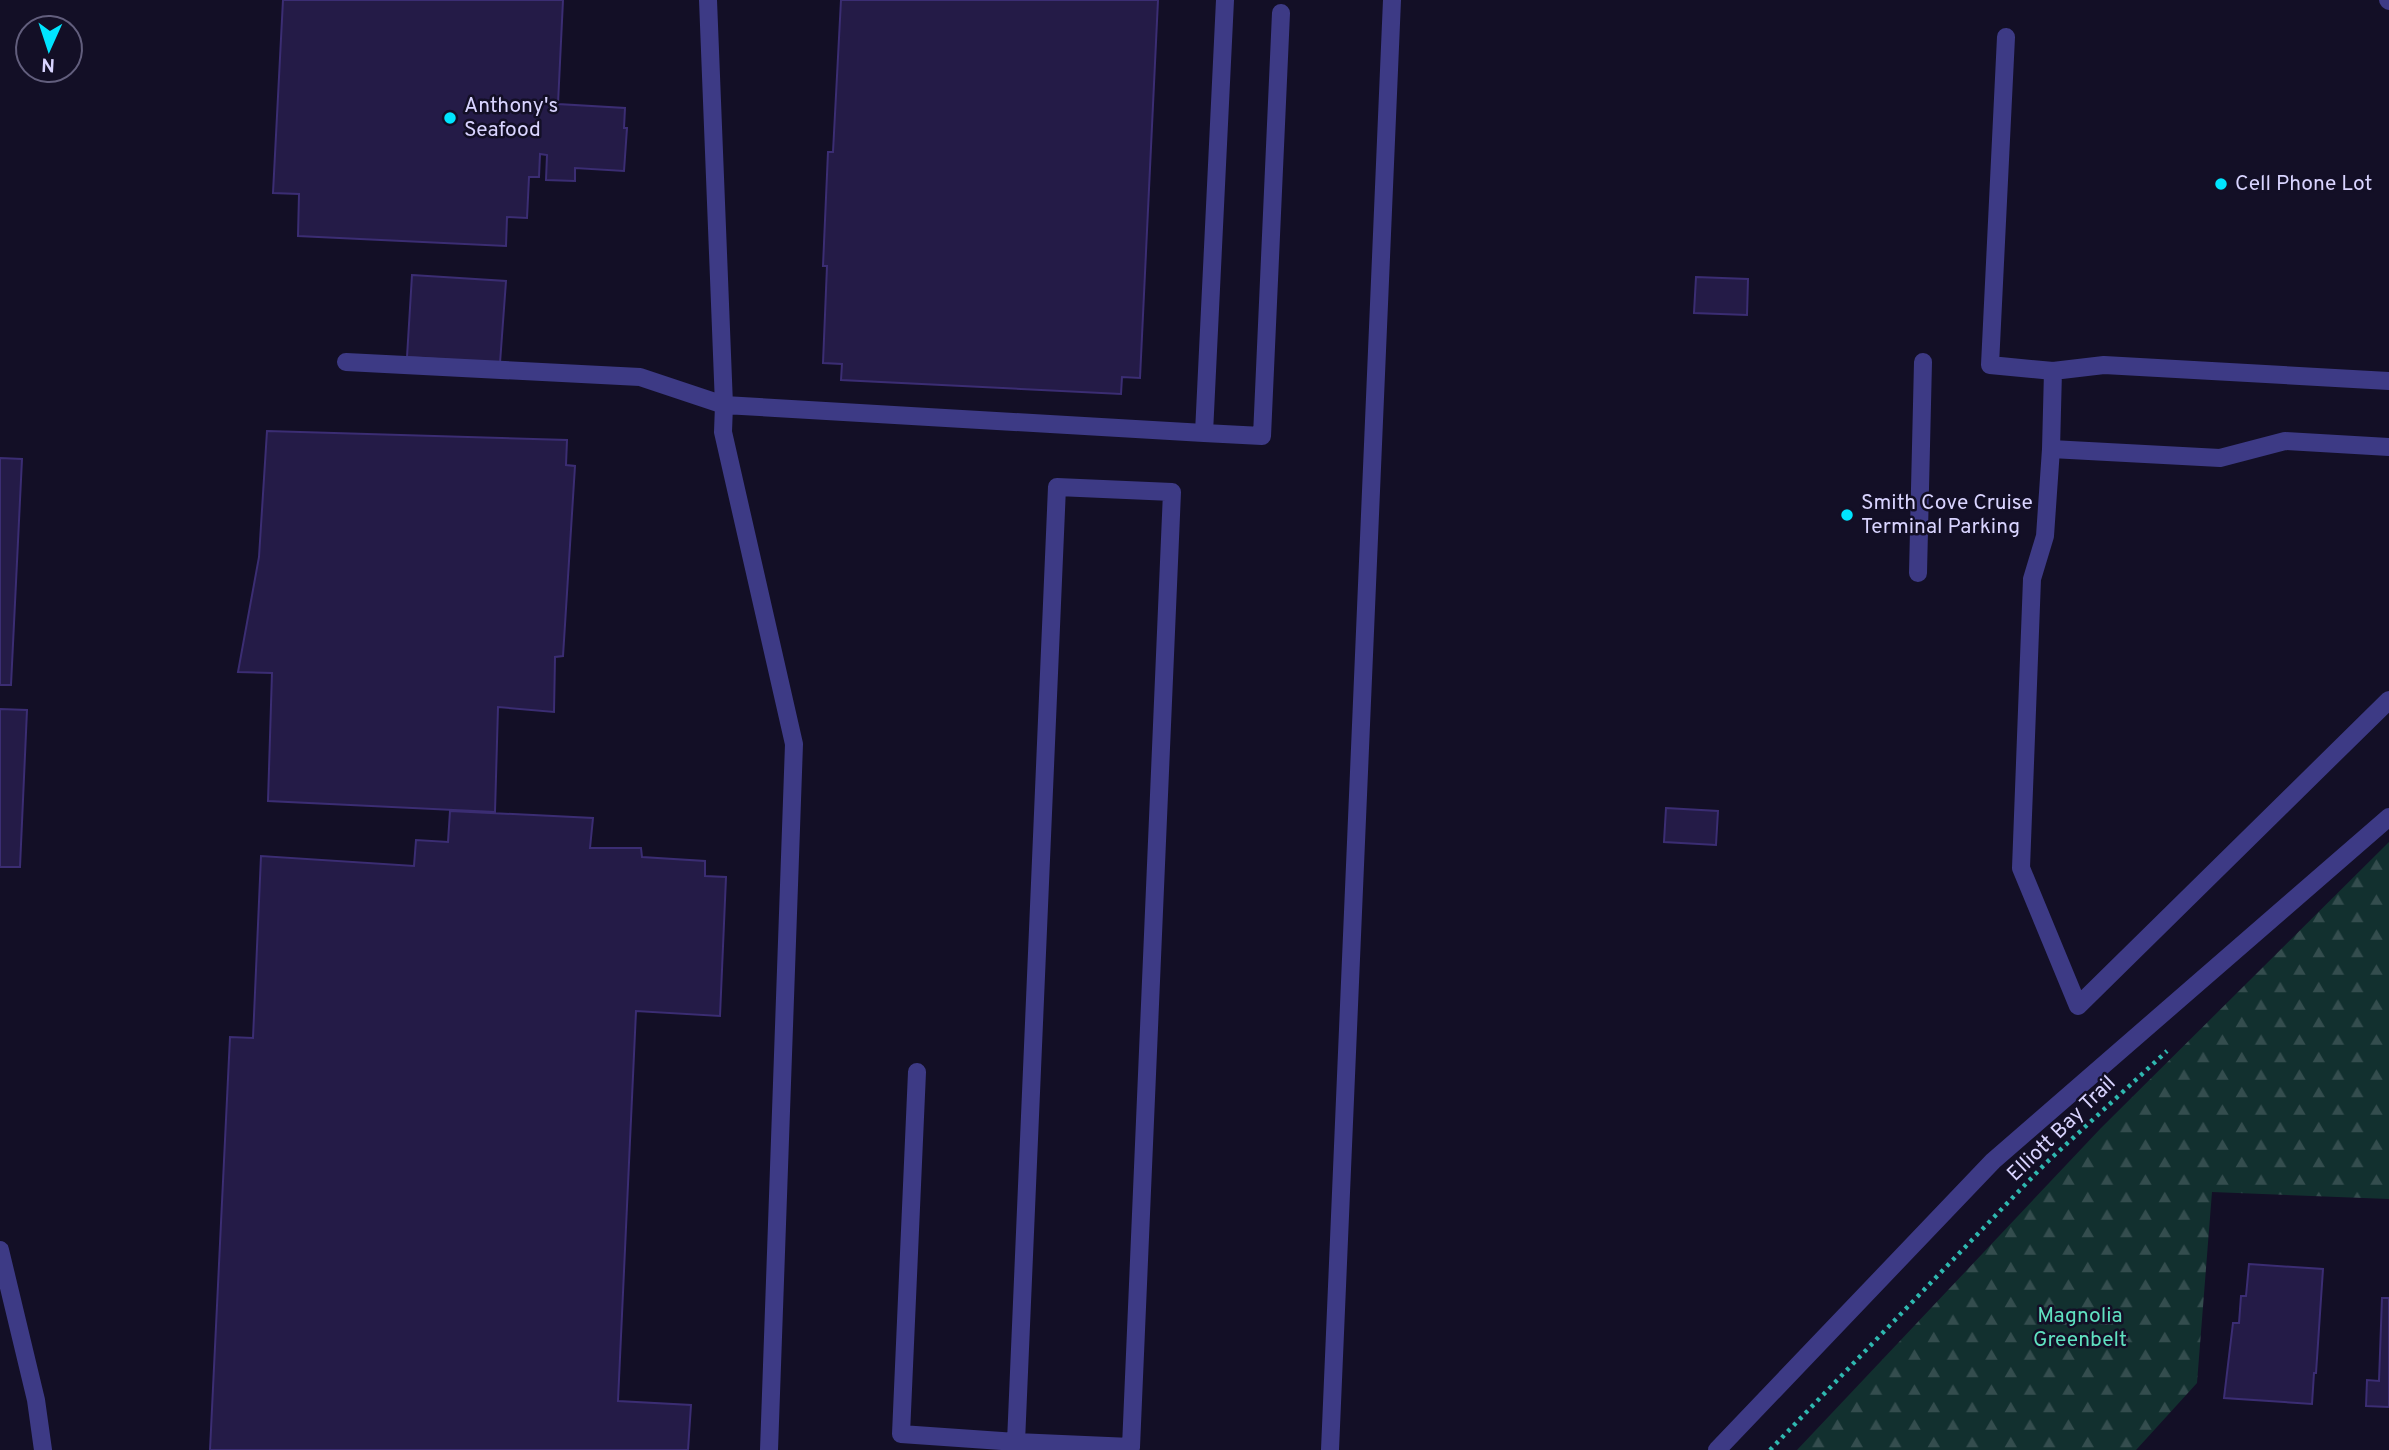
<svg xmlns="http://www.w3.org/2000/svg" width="2389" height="1450" font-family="Overpass,sans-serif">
	<defs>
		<pattern id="forest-firs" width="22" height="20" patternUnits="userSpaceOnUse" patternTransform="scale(1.75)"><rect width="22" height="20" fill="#12302f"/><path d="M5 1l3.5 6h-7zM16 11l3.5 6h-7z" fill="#344d4e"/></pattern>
	</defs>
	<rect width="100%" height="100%" fill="#130f26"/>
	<path fill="url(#forest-firs)" d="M2389,842V1199L2212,1192L2197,1383L2136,1450H1797L2101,1128Z"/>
	<path fill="#241b47" stroke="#3b2d73" stroke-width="2" d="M283,0H563L558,104L625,108L624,128H627L624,171L575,168V181L546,180L547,155L540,154L539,177H529L527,218L507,217L506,246L298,236L299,194L273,193Z
		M841,0H1158L1140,378L1122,377L1121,394L841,380L842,364L823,363L827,266H823L828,152H833Z
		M412,275L506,281L500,363L407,357Z
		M1696,277L1748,279L1747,315L1694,313Z
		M267,431L567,440L566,465L575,466L563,656L555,657L554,712L498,707L495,812L268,801L272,673L238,672L259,557Z
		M0,458L22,459L11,685H0Z
		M0,709L27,710L20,867H0Z
		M1666,808L1718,811L1716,845L1664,842Z
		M450,811L593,818L590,848H641L642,857L705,861V876L726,877L720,1016L636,1011L618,1401L691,1405L688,1450H210L230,1037L253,1038L261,856L414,866L416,840L448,842Z
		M2249,1264L2323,1269L2316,1373H2314L2312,1404L2224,1398L2233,1323H2239L2241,1296H2246Z
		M2382,1298H2389V1407L2366,1406L2367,1380L2379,1381Z"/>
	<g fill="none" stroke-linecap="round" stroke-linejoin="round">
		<path stroke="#2fb8b0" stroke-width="4.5" stroke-dasharray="3.5 5" stroke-linecap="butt" d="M1770,1450L2046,1163L2167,1051"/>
		<path stroke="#3d3a85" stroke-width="18" d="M708,0L724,405L723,432L794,744L769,1450
			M2388,0L2389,1
			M2006,37L1990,365L2053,371L2104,365L2389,381
			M346,362L640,377L724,405L1204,433L1225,0
			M2053,371L2051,449L2220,458L2285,441L2389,447
			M1204,433L1262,436L1281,13
			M2051,449L2045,536L2032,579L2021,868L2078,1006L2389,700
			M1057,487L1172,492L1131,1447L1016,1442Z
			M1918,573L1923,362
			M917,1072L901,1434L1016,1442L1015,1450
			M0,1250L36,1400L43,1450
			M1330,1450L1392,0
			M1717,1450L1993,1161L2389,817"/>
	</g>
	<g fill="#00e5ff" stroke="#130f26" stroke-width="2.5">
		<circle cx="450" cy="118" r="7"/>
		<circle cx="2221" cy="184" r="7"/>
		<circle cx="1847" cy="515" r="7"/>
	</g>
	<g text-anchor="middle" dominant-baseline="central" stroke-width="5" stroke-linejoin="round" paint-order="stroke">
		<g font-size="21" fill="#d9d4ff" stroke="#130f26" text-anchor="start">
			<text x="464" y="106">Anthony's<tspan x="464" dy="24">Seafood</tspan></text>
			<text x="2235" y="184">Cell Phone Lot</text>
			<text x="1861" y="503">Smith Cove Cruise<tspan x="1861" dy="24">Terminal Parking</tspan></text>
		</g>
		<g font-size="21" fill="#d9d4ff" stroke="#130f26">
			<text transform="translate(2062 1129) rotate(-44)">Elliott Bay Trail</text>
		</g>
		<g font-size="21" fill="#5fe0c0" stroke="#130f26">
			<text x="2080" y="1316">Magnolia<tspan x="2080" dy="24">Greenbelt</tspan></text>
		</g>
	</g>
	<g transform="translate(49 49) rotate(183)"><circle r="33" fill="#130f26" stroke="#625e7d" stroke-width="2"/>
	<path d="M0-5L12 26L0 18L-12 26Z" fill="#00e5ff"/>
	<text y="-10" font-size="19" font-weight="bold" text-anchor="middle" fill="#d9d4ff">N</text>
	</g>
</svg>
